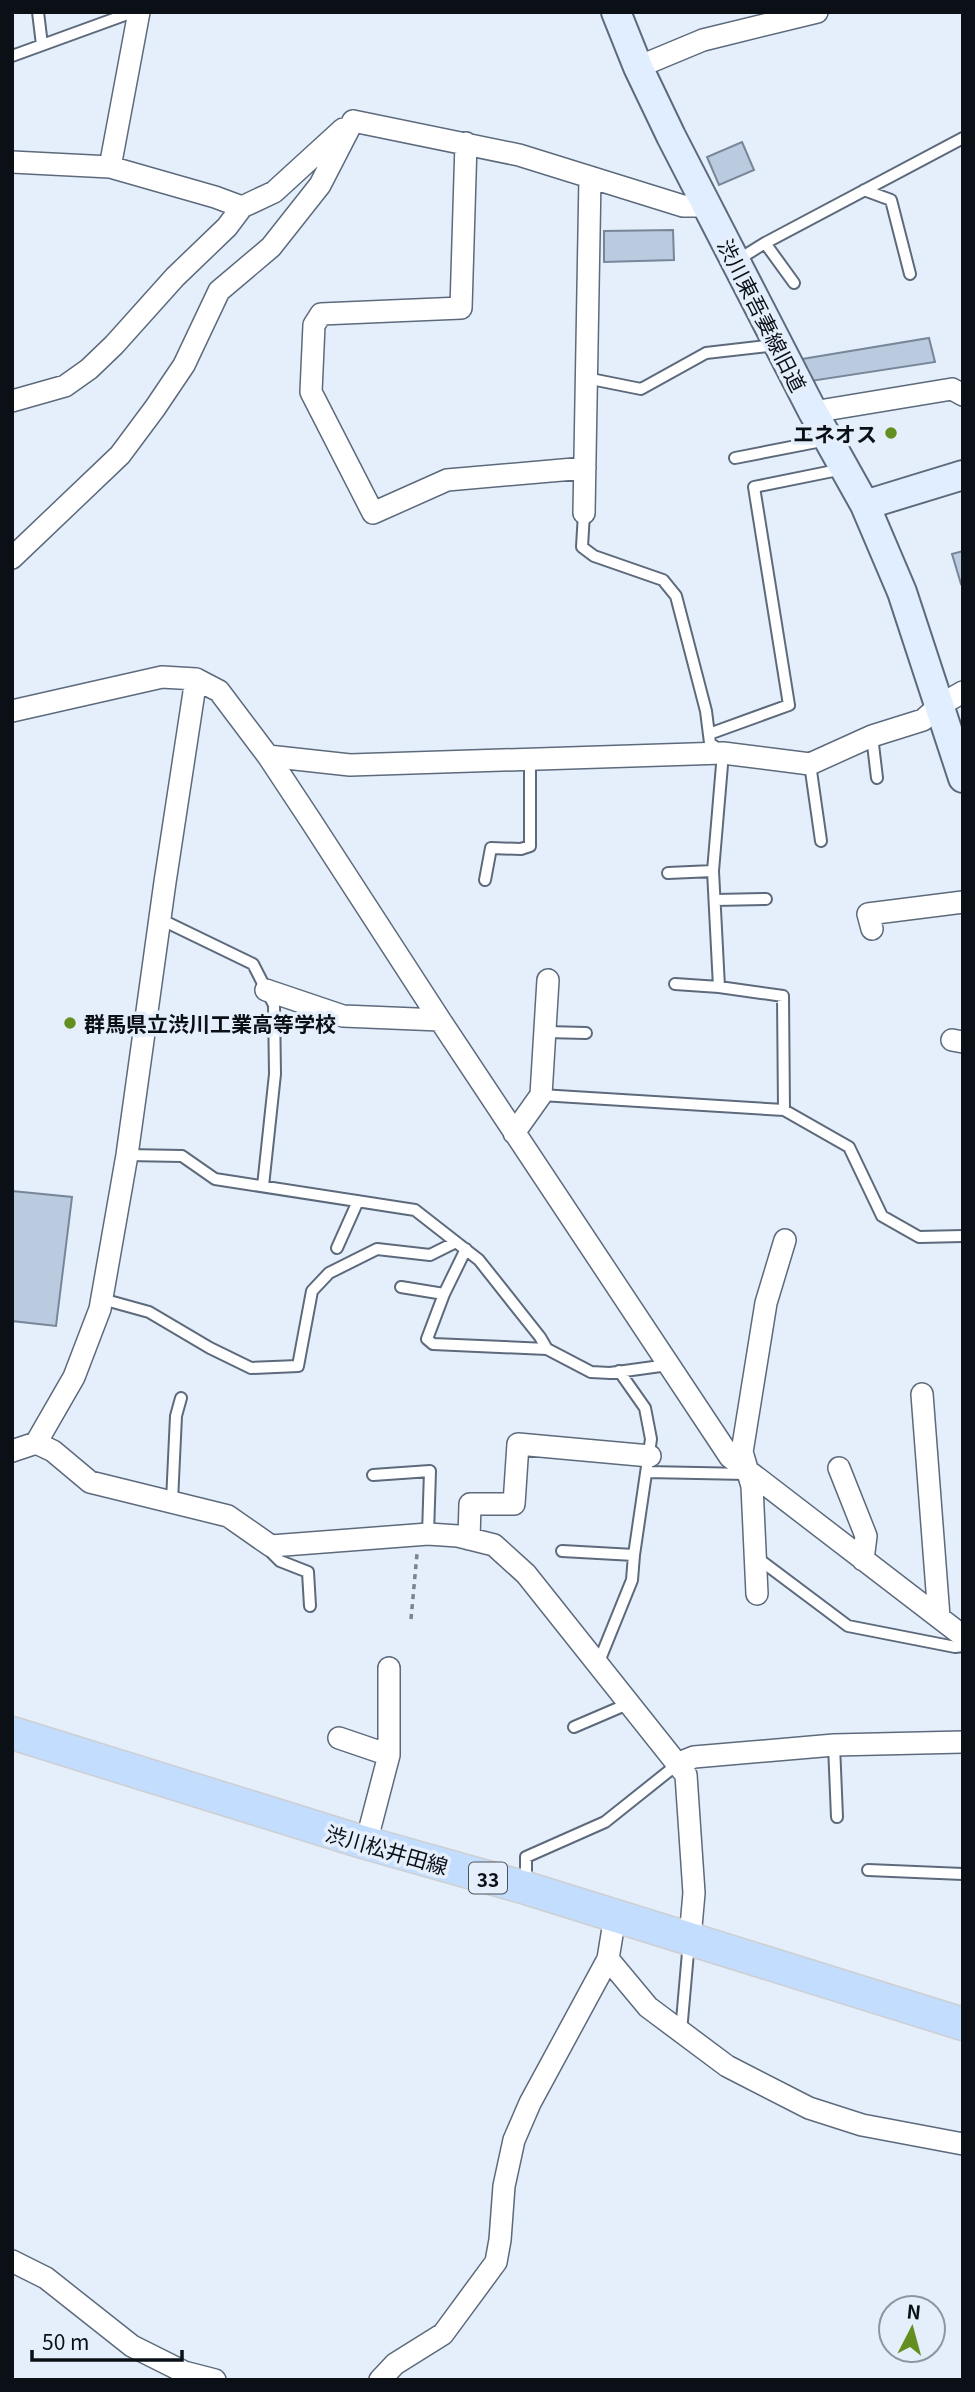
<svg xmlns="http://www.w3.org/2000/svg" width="975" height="2392" font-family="Georgia,'Noto Sans JP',serif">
	<rect width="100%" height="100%" fill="#e5effc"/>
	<path fill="#bbcbdf" stroke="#778699" stroke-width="2" d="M742,142L754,170L719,185L707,157Z
		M673,230L674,260L604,262V231Z
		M929,338L935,362L811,381L802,359Z
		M963,551V583L961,584L952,554Z
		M12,1191L72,1197L56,1326L12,1321Z"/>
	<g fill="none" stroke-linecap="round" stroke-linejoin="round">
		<defs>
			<path id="lane" d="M38,12L42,45
				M12,56L133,12
				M864,190L891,200L910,274
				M765,243L794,283
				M736,261L765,243L963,138
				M586,378L641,389L706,353L776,345
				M735,458L827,440
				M584,513L582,547L594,556L663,580L676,596L706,711L710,743L723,753L713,871L719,987L783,996L784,1110
				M709,734L789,705L754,487L843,469
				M872,736L877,778
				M810,764L821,841
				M668,873L713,871
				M485,880L491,848L521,849L530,846V758
				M715,900L766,899
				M160,919L253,964L274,1005L275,1074L263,1186
				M675,984L719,987
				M546,1032L586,1033
				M541,1095L784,1110L849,1147L882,1216L919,1237L963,1236
				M127,1155L182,1156L215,1179L415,1210L479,1260L540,1337L547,1349L591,1372L610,1373L668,1365
				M337,1248L358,1201
				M466,1249L444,1294L427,1339L433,1344L547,1349
				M401,1287L444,1294
				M102,1299L149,1312L210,1348L251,1368L298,1366L312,1291L329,1273L377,1249L430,1255L456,1242
				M647,1472L747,1474
				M373,1475L430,1471L428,1534
				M172,1501L176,1416L181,1398
				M266,1547L280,1561L308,1572L310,1606
				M562,1551L634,1555
				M756,1557L848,1626L955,1647L963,1646
				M598,1664L632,1580L634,1555L651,1439L645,1408L619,1371
				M574,1727L630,1703
				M834,1745L837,1817
				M868,1870L963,1874
				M526,1884V1857L605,1822L679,1763
				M681,2032L689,1941"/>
			<path id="street" d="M638,67L703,40L817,12
				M353,121L519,155L683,206H709
				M466,143L461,308L321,314L314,325L311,392L373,513L447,480L585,468
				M12,162L110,167L215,197L242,207
				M110,167L139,12
				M12,401L65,386L89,369L114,345L175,277L227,227L242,207L274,192L343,129
				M813,412L952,389L963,395
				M584,513L590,177
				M12,558L120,455L155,408L184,365L219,291L271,247L320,185L353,121
				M12,711L162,677L196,679L219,691L268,756L311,821L440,1020L730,1457L963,1636
				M268,756L350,765L723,753L810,764L872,736L923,720L940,705L963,692
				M872,929L868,914L963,902
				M266,990L343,1016L440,1020
				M952,1040L963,1042
				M514,1133L541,1095L548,980
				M922,1394L939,1617
				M36,1443L53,1451L90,1482L228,1516L271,1546L428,1534L458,1536L494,1545L526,1574L686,1775L694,1893L690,1938
				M12,1451L36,1443L74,1377L100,1309L127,1155L165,882L196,679
				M839,1468L866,1536L863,1560
				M469,1539L470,1504H514L518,1444L650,1456
				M757,1594L752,1486L742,1452L766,1303L785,1240
				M339,1738L389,1755V1668
				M679,1763L694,1757L834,1745L963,1742
				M366,1843L389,1755
				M608,1959L648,2007L727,2066L809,2108L862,2125L963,2144
				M12,2261L46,2278L132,2346L184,2372L215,2380
				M380,2380L395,2364L443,2334L496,2262L500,2240L504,2186L514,2140L530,2103L608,1959L615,1916"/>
			<path id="secondary" d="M616,12L638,67L671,136L813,412L865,505L902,592L963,778
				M865,505L963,475"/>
			<path id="primary" d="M12,1733L366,1843L526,1888L963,2024"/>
		</defs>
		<use href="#lane" stroke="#5c6a7c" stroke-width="14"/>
		<use href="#street" stroke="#5c6a7c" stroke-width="24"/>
		<use href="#secondary" stroke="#5c6a7c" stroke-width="32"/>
		<use href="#primary" stroke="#cecfd0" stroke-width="35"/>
		<path stroke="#7b838d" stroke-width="3.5" stroke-dasharray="5 5" stroke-linecap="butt" d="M411,1619L417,1554"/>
		<use href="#lane" stroke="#fff" stroke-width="10"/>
		<use href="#street" stroke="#fff" stroke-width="21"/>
		<use href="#secondary" stroke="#e1eeff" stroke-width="28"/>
		<use href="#primary" stroke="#c3ddff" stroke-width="32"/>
	</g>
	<g fill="#638f20" stroke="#e5effc" stroke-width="2.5">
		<circle cx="891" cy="433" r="7"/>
		<circle cx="70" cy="1023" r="7"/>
	</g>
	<g text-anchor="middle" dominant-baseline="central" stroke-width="7" stroke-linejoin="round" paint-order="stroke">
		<rect fill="#e5effc" stroke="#4c535b" stroke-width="2" x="469" y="1862.5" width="38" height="31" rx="5"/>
		<g font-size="19" font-weight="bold" fill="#0a1016">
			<text x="488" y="1878">33</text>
		</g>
		<g font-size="21" fill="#0a1016" stroke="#e5effc">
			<text transform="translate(763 315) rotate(63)">渋川東吾妻線旧道</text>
			<text transform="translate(387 1849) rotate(16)">渋川松井田線</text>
		</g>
		<g font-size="21" font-weight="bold" fill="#0a1016" stroke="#e5effc" text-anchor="end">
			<text x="877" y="433">エネオス</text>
			<text x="84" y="1023" text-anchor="start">群馬県立渋川工業高等学校</text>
		</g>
	</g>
	<rect width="975" height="2392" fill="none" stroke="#0a1016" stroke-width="28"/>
	<g transform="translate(912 2329) rotate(6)"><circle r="33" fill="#e5effc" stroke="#8d96a0" stroke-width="2"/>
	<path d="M0-5L12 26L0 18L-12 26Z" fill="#638f20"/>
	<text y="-10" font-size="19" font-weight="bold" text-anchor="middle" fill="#0a1016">N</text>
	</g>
	<path d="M32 2350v10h150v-10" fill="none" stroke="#0a1016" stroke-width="3.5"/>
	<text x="42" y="2350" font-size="21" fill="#0a1016" stroke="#e5effc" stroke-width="5" paint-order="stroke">50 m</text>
</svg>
